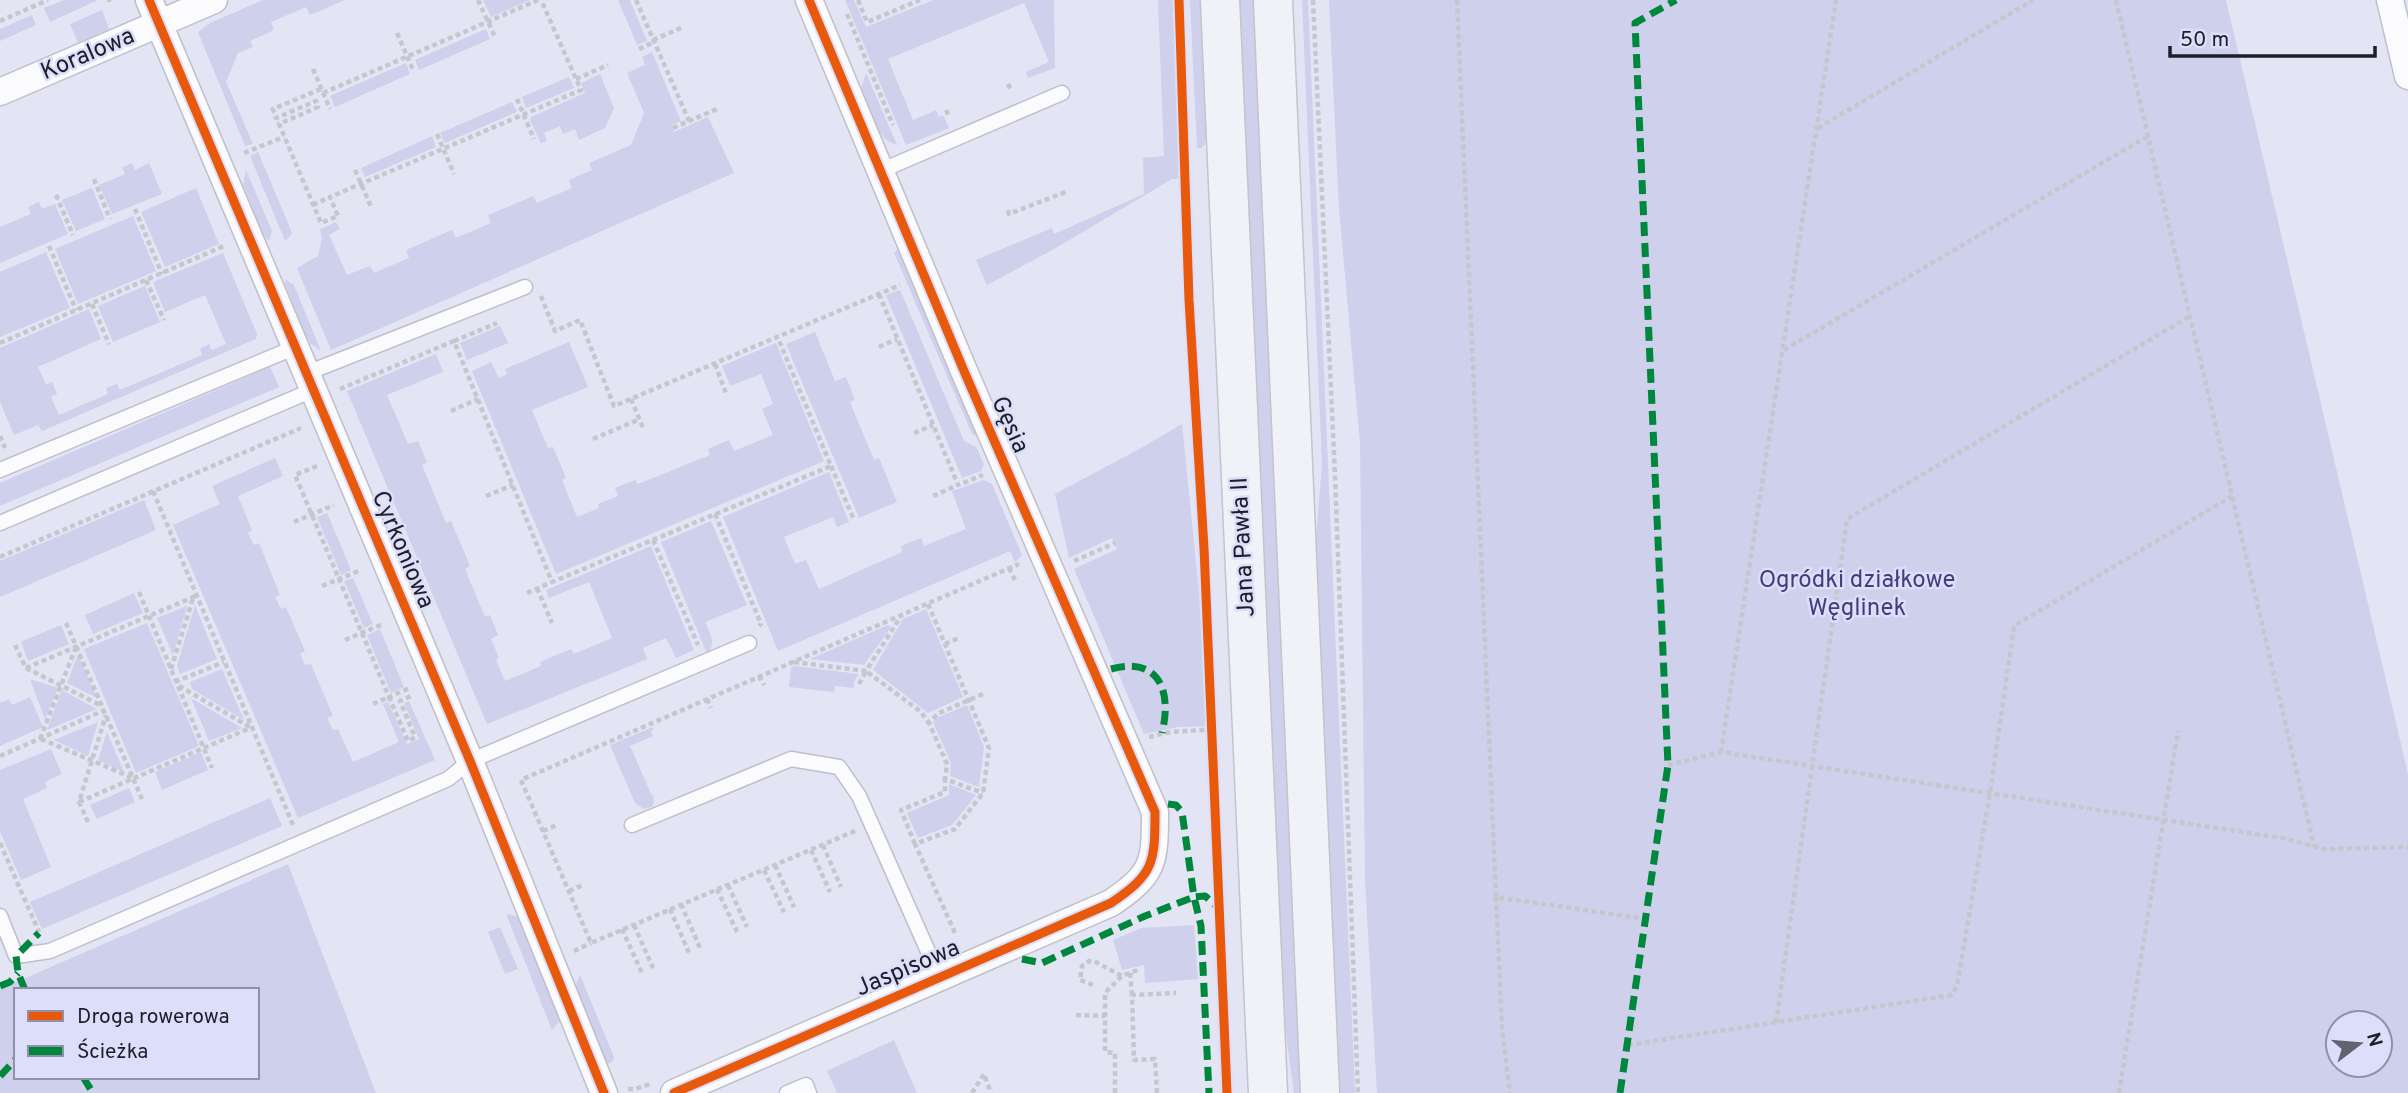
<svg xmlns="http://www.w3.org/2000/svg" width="2408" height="1093" font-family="Overpass,sans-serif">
	<rect width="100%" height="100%" fill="#e3e4f4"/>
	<path fill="#cfd0eb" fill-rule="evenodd" d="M64,0H98L50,22L44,8Z
		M263,0H345L310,15L306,7L271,22L274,30L250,41L253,47L238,53L226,82L253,144L245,146L198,32L208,24Z
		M483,0H530L491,17Z
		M618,0H630L647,41L637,45Z
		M845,0H854L866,27L933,0H1054L1055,68L1028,78L1026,72L1049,62L1024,3L888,59L913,120L936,110L939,117L943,115L949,128L906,145Z
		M1158,0H1175L1183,179H1172L1056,248L987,285L976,260L1052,228L1054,234L1144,194L1143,158L1164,156Z
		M1190,0H1205L1209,138L1202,148H1197Z
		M1236,0H1257L1305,1093H1294L1282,1005Z
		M1302,0H1308L1355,1093H1337L1313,573L1322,464Z
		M1329,0H2226L2408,774V1093H1377L1365,880L1360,443L1339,209ZM2338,1023H2380V1065H2338Z
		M102,10L109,29L78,43L70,24Z
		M32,15L36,25L0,41V29Z
		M486,29L490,39L419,70L415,60Z
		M652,52L681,121L672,125L674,132L708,117L734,173L331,350L297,268L318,256L322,239L320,229L336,222L340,229L329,235L347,275L370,266L374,273L409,258L406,250L452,230L456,238L491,223L488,215L533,196L537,203L572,188L569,180L592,170L589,163L631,145L644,113L627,73L645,65L642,57Z
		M406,63L410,74L335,107L330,96Z
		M866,73L897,145C876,140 869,107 861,89Z
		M600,74L614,108L605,128L579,140L575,129L563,134L560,126L544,133L547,141L541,143L530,120L531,117L585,93L581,83Z
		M569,77L574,88L526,108L522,97Z
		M512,102L517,112L445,143L440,133Z
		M432,136L436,147L365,177L361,168Z
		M258,152L291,230L292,234L285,241L250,156Z
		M132,163L135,170L149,163L162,194L112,214L99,185L125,174L122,168Z
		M246,170L272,231L269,241L262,233L243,184Z
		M92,188L105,219L76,231L62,200Z
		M196,188L219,244L165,267L141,212Z
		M39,202L42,209L55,204L68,234L0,263V227L31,214L28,207Z
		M133,216L156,271L78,304L55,249Z
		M900,246L983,439L972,434L894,253Z
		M46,252L70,308L0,337V272Z
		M223,253L257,334L256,339L42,431L38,425L14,435L0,402V348L89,309L101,339L38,367L46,385L52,382L57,394L51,397L59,415L108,394L106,388L117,384L120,390L202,355L200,349L209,344L212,350L226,344L205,295L165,312L153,282Z
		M285,279L294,285L321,351L311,344L306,336L285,284Z
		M145,286L160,322L113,342L98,306Z
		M900,290L964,441L976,447L984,464L981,471L962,478L886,295Z
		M500,326L508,343L467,360L460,343Z
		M815,332L835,381L846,377L855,400L850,402L874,460L879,458L897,502L859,518L786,344Z
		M569,342L588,387L532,410L548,448L553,447L566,478L562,480L577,517L599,508L598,504L618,496L615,488L635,480L638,484L710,455L708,449L729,440L734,451L773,435L762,409L773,404L761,374L730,386L722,366L776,343L824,461L556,574L472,371L491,362L499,378L507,374L505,369Z
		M436,354L443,372L387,395L408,444L418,441L427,462L422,465L446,523L451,521L470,566L465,569L485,617L490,615L498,635L491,639L499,658L496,660L505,681L541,666L540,662L571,649L574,654L612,638L589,582L549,598L546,590L651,546L694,650L676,658L666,638L643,648L647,659L487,724L347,391Z
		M270,367L279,387L0,506V483Z
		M1182,424L1199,592L1207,726L1178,727L1144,734L1074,569L1117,549L1112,538L1069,558L1055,494L1141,448Z
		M275,458L283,476L238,496L252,530L248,533L254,545L259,543L280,595L275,597L281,609L286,607L305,651L300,654L305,665L311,664L333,716L327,718L333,730L338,729L353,762L399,742L383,704L388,702L407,744L419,739L404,703L409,701L435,760L298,818L173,525L220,504L212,486Z
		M829,472L849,522L837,527L833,517L784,537L795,564L806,560L819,589L902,552L901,546L921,538L924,546L966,529L952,491L984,480L992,484L1022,555L1015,562L1010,551L778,651L723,517Z
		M144,500L156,530L0,597V561Z
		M327,513L351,570L341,575L317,517Z
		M711,521L747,605L705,622C710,634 717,643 707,654L661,542Z
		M353,578L373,624L364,628L344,581Z
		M134,593L143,613L93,634L85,615Z
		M195,605L217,659L180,674L177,666Z
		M187,606L173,655L157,618Z
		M926,609L963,697L928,713L873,670L903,619Z
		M147,623L199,746L136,773L84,649Z
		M61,625L69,644L28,661L21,642Z
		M888,625L891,627L864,665L810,659Z
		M380,629L404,687L391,693L367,635Z
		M78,654L97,698L67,683Z
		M794,666L859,674L854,681V688L835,686L834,692L789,687L791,667Z
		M222,669L244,720L192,689L190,682Z
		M30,679L58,688L45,719Z
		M62,690L97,709L47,730Z
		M30,697L43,727L0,746V703L9,699L12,705Z
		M191,698L242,728L209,741Z
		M967,705L984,747L979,787L950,776L951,763L933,722L939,717Z
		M98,722L88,756L54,740Z
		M653,727L654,729L651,731L653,736L630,746L652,796H654L653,806L644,809L635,803L610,745Z
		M107,732L124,772L98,760Z
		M51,749L62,774L45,782L47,788L23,799L51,867L21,880L0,831V770Z
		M201,752L208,770L162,790L155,772Z
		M949,784L976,795L952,825L918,838L907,813L949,795Z
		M129,788L135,802L97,819L90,805Z
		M270,798L282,826L42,929L30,902Z
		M288,864L376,1093H0V989ZM16,990H257V1077H16Z
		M506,914L517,916L560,1021L552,1030Z
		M1194,925L1198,979L1145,983L1144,965L1122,970L1113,940L1141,928Z
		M500,927L518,969L505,974L488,932Z
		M580,975L614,1057L612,1062L605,1065L575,986Z
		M894,1040L917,1093H837L827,1071Z"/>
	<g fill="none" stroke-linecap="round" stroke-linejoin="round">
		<defs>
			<path id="service" d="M880,171L1062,93
				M307,373L525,287
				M0,470L296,347
				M0,523L313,390
				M632,825L791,759L839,767L859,796L939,976
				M0,916L16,956L50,951L448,779L470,761L749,643
				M787,1093L806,1085L809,1093"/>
			<path id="minor" d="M149,0L470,761L604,1093
				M2390,0L2408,76
				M0,92L214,0
				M674,1093L1111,903C1154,874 1155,863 1155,812L964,371L809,0"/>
			<path id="primary" d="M1220,0L1268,1093
				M1273,0L1320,1093"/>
		</defs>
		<use href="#service" stroke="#bfbfcc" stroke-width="17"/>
		<use href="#minor" stroke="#bfbfcc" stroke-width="29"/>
		<use href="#primary" stroke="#c3c4cc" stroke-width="41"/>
		<path stroke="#c6c7ce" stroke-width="4.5" stroke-dasharray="5 3.5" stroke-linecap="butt" d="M109,0V2
			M478,0L495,37
			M636,0L689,121
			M858,0L867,22L920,0
			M1313,0L1335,476L1358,1093
			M1457,0L1496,897L1646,919
			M2116,0L2314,846
			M847,14L893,125
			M0,21L48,0
			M397,33L414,72
			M653,40L683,27
			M639,49L654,42
			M313,69L330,109
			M576,79L608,65
			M1008,84L1011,90
			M321,89L273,109L276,118L316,101L318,107L279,124L321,223L338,216L330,197L581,90L541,0
			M323,93L538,0
			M517,99L534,139
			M946,110L949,117
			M673,128L717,109
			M1818,128L2033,0
			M437,134L454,174
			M244,153L284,137
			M355,170L372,209
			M94,179L110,219
			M56,195L73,235
			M313,205L330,197
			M135,209L162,274
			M1008,210L1009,214L1068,191
			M49,246L76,310
			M146,280L164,320
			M879,294L958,485L983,475
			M541,296L555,331L580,320L614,406L900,285
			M92,304L109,344
			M454,341L497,323
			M0,343L224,246
			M879,347L897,339
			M1784,350L2148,136
			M715,364L727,396
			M340,389L454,341L552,582L831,466L778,338
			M631,399L644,430
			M451,411L478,399
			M914,433L933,425
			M0,436L5,448
			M593,439L640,419
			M317,466L295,475L389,697L410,688
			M831,466L854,520
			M153,491L293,825
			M486,496L513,485
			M933,496L958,485
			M715,514L761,624L759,626
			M294,522L334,505
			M653,540L698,645
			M0,557L301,428
			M1074,561L1115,543
			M1009,568L1015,580
			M322,586L361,570
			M537,588L552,623
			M139,592L212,768
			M527,593L552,582
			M928,604L989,748L983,793L955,829L915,844L955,933
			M66,623L142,799
			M345,640L383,624
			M945,644L959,638
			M15,645L26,668L102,706
			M794,662L866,671L901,616
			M26,668L196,596
			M171,669L193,598
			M759,676L764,685
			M175,682L224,662
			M859,684L866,671L921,712L929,723
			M179,686L250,727
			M983,694L939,713L929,723L947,764L945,779L983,793
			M707,699L711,708
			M373,704L389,697L408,741L415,737L400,701L413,695
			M1149,737L1170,732L1218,729
			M40,739L76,647
			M41,739L133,778
			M1721,752L1836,0
			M0,756L105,710
			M1668,765L1721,752L2282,838L2325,849L2408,847
			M79,802L250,728
			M88,822L79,802L106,715
			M543,831L557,825
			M855,831L591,943L521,780L1019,564
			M0,843L39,932
			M915,844L901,810L945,792V779
			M823,845L841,887
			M811,850L830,892
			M775,865L794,907
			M764,870L784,912
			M728,885L747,927
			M717,889L737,932
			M569,891L583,885
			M1496,897L1502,1028L1510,1093
			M681,904L700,948
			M670,909L689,953
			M634,925L653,968
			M622,929L642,973
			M574,951L591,943
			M1130,973L1132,995
			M1093,985L1080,980L1082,966L1089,961H1094L1122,976
			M1076,1015L1105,1016
			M1776,1023L1847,519L2190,316
			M1628,1045L1952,995L1957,986L1990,793L2014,626L2232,496
			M628,1089H635L650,1084
			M972,1093L984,1074L991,1093
			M1115,1093V1053L1105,1052V993L1122,976L1140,969
			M1157,1093L1155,1059L1134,1060L1132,995L1176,993
			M2119,1093L2178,731"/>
		<use href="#service" stroke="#fbfbfd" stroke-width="14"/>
		<use href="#minor" stroke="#fbfbfd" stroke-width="26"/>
		<use href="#primary" stroke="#f1f2f7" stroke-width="38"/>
		<path stroke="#00873e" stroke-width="7" stroke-dasharray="14 7" stroke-linecap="butt" d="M1111,669C1160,656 1172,692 1162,733
			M1168,804L1176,805L1182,812L1194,897L1205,896L1221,910
			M1022,959L1042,963L1145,916L1194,897L1201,926L1209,1093
			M0,986L10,982L18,973
			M25,990L18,973L16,956L39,933
			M15,1041L16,1042
			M0,1076L16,1059
			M83,1077L93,1093
			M1620,1093L1668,765L1635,23L1676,0"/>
		<defs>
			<path id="cycleway" d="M149,0L470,761L604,1093
				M1179,0L1189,300L1204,548L1227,1093
				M674,1093L1111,903C1154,874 1155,863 1155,812L964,371L809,0"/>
		</defs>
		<use href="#cycleway" stroke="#dddefa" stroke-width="13"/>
		<use href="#cycleway" stroke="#e8590c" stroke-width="9"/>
	</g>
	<g text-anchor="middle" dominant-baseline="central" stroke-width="5" stroke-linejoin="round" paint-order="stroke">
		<g font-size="24" fill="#1d1e28" stroke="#dddefa">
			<text transform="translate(88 55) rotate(-23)">Koralowa</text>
			<text transform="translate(1009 425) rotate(66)">Gęsia</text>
			<text transform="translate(1244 547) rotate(-93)">Jana Pawła II</text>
			<text transform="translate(402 550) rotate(67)">Cyrkoniowa</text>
			<text transform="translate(908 969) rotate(-23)">Jaspisowa</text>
		</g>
		<g font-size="24" fill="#423e7e" stroke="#dddefa">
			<text x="1857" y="581">Ogródki działkowe<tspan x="1857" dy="28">Węglinek</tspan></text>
		</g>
	</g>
	<rect x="14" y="988" width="245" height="91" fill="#dddefa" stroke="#9091a6" stroke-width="2"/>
	<rect x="28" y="1011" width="35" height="10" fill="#e8590c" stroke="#9091a6" stroke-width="2"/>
	<text x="77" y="1023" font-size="21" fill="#1d1e28">Droga rowerowa</text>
	<rect x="28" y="1046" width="35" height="10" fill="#00873e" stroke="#9091a6" stroke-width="2"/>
	<text x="77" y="1058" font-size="21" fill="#1d1e28">Ścieżka</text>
	<g transform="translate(2359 1044) rotate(74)"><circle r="33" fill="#dddefa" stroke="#9091a6" stroke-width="2"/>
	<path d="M0-5L12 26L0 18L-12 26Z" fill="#62636f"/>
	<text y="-10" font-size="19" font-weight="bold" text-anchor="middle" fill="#1d1e28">N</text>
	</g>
	<path d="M2170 46v10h205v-10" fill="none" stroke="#1d1e28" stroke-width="3.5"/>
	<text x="2180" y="46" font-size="21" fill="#1d1e28" stroke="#dddefa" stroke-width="5" paint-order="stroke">50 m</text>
</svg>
